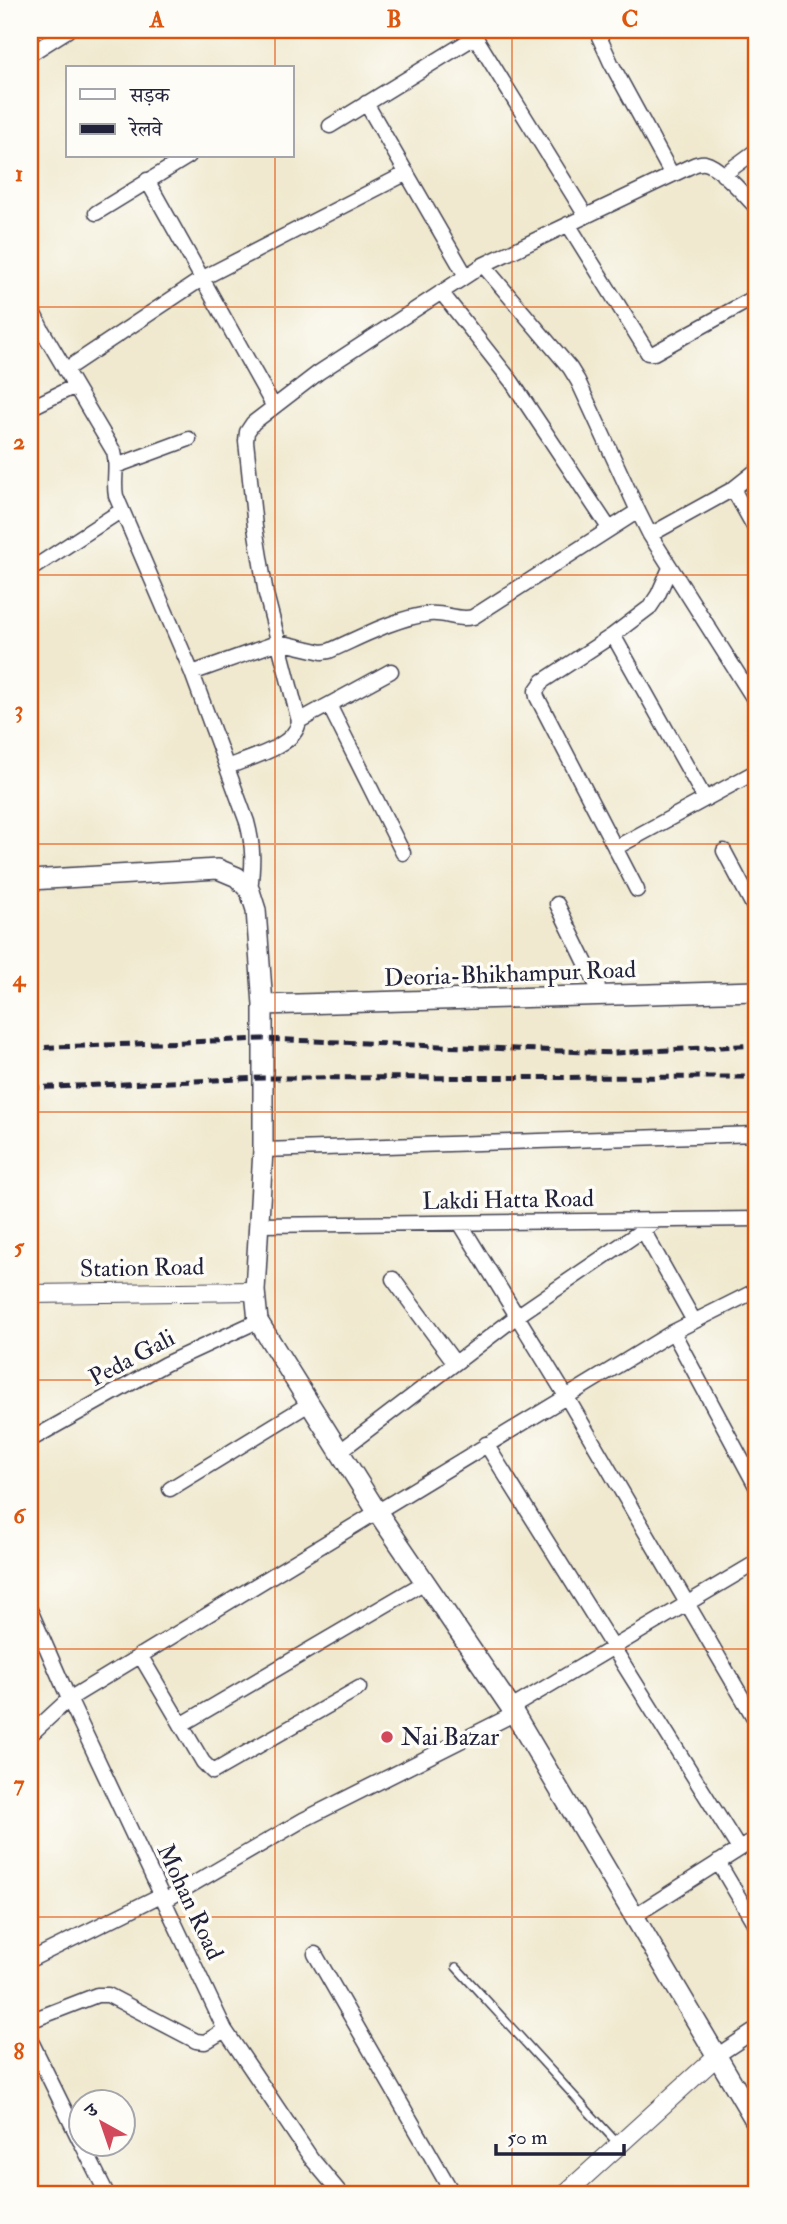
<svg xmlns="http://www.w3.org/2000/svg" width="787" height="2224" font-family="'IM FELL Double Pica','Noto Serif Devanagari',serif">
	<rect width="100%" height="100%" fill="#fdfcf7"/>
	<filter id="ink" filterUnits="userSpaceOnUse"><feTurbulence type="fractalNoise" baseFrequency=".0143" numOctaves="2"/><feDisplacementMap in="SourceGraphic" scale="14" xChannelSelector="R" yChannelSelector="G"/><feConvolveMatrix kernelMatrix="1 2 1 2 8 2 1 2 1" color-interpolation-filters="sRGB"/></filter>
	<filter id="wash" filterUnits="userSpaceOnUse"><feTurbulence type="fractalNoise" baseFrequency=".00686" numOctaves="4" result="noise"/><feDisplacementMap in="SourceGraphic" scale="28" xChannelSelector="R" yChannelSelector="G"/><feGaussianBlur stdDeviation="1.57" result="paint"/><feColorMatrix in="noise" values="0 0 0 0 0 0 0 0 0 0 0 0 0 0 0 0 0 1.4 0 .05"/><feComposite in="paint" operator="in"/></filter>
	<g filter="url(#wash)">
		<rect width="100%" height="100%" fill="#f0e9cf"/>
	</g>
	<g filter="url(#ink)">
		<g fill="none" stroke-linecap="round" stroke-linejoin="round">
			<defs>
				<path id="service" d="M456,1967L619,2145"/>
				<path id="minor" d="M471,30L586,216
					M596,30L611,63L672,175
					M30,54L68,30
					M366,103L466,276
					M330,126L475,37
					M723,175L757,150
					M147,180L274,407
					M96,213L189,156
					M568,224L648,353H654L757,296
					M483,265L570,368L578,381L638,511L650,535L757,704
					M441,292L512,382L609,528
					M30,306L42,330L114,452C118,467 113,481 116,496L192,673L247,822C254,848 253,864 250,891
					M65,370L203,278L407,173
					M30,408L75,386
					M116,466L189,439
					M733,489L757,532
					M650,535L733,489L757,470
					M30,570L122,510
					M613,635L705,799
					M192,673L279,642L322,652L329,651C361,637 395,618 429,614C444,612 458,621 473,617L638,511
					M329,705L403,853
					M299,721L391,671
					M227,767C249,758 296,747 299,721L266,594L255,527L246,441L247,432L253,423L318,373L483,265L689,167C694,165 699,162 705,163C720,166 746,197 757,208
					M615,848L757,771
					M724,851L757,913
					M637,890L537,697L536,691L543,681L613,635L650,607L658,595L670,568
					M557,904L602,996
					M263,1150L757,1134
					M460,1223L566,1396L757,1723
					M259,1225L757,1219
					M643,1230L694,1321
					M393,1279L455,1363
					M673,1332L757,1488
					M30,1440L165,1364L258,1321
					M486,1444L739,1849
					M339,1452L517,1316L656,1221
					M170,1489L309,1404
					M30,1610L69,1699L225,2030L311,2158L341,2194
					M140,1655L203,1762L213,1772L359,1688
					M511,1708L757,1562
					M181,1725L425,1582
					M30,1735L69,1699L673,1332L757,1290
					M718,1862L757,1928
					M164,1901L303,1820L514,1714
					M634,1916L757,1838
					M315,1954L453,2194
					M30,1960L161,1895
					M30,2021L97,1995H108L196,2041L205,2042L225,2030
					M30,2039L80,2141
					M718,2055L757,2029
					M82,2144L107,2194"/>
				<path id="tertiary" d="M30,1294L255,1291
					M565,2194L718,2055"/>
				<path id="secondary" d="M30,880L218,869L237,877L250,891L256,910L263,1005V1150L255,1291L258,1321L376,1510L511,1708L757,2124
					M263,1005L757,991"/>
			</defs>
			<use href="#service" stroke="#414051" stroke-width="10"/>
			<use href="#minor" stroke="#414051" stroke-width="17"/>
			<use href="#tertiary" stroke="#414051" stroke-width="20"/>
			<use href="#secondary" stroke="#414051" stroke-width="22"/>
			<use href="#service" stroke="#fff" stroke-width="7"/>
			<use href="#minor" stroke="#fff" stroke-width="14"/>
			<use href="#tertiary" stroke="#fff" stroke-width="18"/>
			<use href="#secondary" stroke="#fff" stroke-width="19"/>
			<path stroke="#22223b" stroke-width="5" stroke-dasharray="10 5" stroke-linecap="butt" d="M30,1048L263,1039L614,1053L757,1045
				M30,1088L263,1078L757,1077"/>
		</g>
	</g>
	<path fill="none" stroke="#de560e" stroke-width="2" stroke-opacity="0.55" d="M275,30V68M512,30V2194M275,156V2194M30,307H757M30,575H757M30,844H757M30,1112H757M30,1380H757M30,1649H757M30,1917H757"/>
	<circle fill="#d1495b" stroke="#fdfcf7" stroke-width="2.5" cx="387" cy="1737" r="7"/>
	<g text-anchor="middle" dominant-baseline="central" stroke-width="7" stroke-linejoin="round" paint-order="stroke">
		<g font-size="24" fill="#22223b" stroke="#fdfcf7">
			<text transform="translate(510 974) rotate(-2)">Deoria-Bhikhampur Road</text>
			<text transform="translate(508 1200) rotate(-1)">Lakdi Hatta Road</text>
			<text transform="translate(142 1268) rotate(-1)">Station Road</text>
			<text transform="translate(132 1358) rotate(-28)">Peda Gali</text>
			<text transform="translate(190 1902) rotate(65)">Mohan Road</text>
		</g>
		<g font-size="24" fill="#22223b" stroke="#fdfcf7" text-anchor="start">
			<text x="401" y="1737">Nai Bazar</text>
		</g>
	</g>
	<rect width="787" height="2224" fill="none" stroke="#fdfcf7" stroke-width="77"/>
	<rect x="66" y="66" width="228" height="91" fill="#fdfcf7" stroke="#a5a5ac" stroke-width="2"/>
	<rect x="80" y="89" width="35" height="10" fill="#ffffff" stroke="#a5a5ac" stroke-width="2"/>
	<text x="130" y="102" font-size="21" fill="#22223b">सड़क</text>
	<rect x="80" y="124" width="35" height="10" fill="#22223b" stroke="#a5a5ac" stroke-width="2"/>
	<text x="130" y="136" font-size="21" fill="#22223b">रेलवे</text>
	<g transform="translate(102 2123) rotate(320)"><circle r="33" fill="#fdfcf7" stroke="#a5a5ac" stroke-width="2"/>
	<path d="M0-5L12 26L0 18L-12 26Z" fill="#d1495b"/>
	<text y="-10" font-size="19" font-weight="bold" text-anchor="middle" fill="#22223b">उ</text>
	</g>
	<path d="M496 2144v10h128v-10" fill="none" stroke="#22223b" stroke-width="3.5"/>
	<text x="507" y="2144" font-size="21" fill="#22223b" stroke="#fdfcf7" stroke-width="5" paint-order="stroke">50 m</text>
	<rect x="38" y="38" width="710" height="2148" fill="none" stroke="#de560e" stroke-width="2.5"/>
	<g font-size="23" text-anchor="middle" font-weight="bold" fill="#de560e">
		<text x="157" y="27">A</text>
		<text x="394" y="27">B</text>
		<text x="630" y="27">C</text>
		<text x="19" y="181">1</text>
		<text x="19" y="449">2</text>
		<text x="19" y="717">3</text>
		<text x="19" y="986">4</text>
		<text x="19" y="1254">5</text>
		<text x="19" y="1523">6</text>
		<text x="19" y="1791">7</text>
		<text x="19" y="2059">8</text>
	</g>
</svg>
